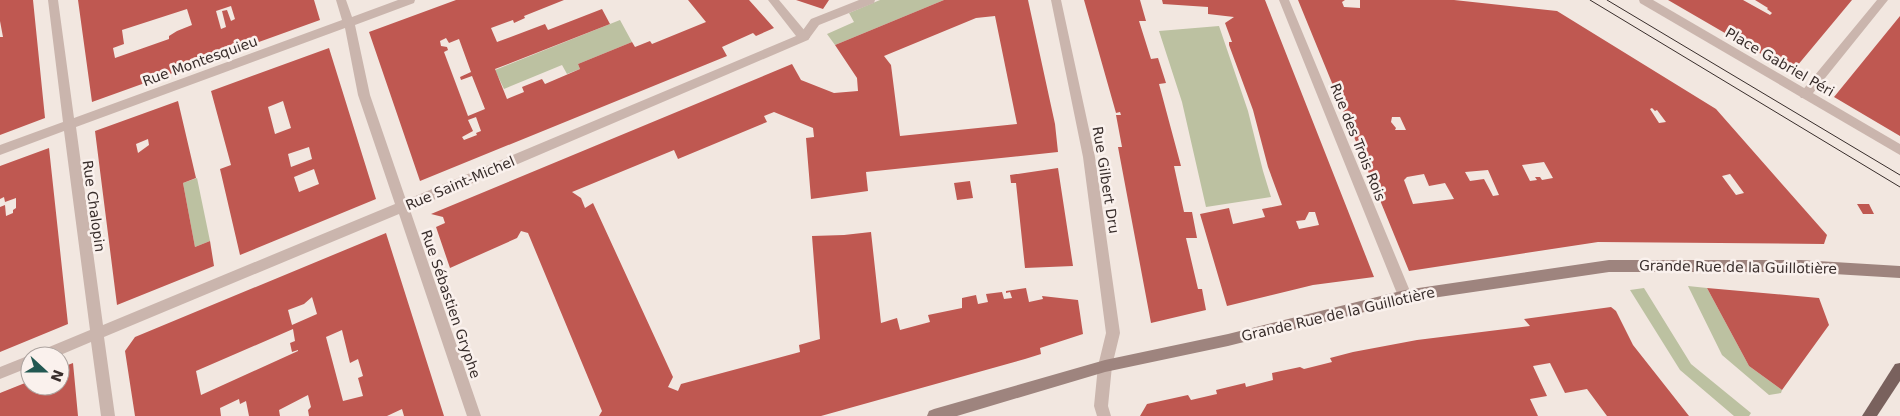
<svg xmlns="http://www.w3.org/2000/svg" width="1900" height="416" font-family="'DejaVu Sans',sans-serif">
	<rect width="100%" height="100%" fill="#f2e7e0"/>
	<path fill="#bcc1a1" d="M880,0H944L835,45L827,34L854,22L849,13Z
		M620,20L632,42L578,64L580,69L567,74L562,65L504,89L495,70Z
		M1219,26L1248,111L1263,171L1271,197L1206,207L1182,102L1159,31Z
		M197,178L210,241L195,247L183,183Z
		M1688,286L1707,288L1749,366L1782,390L1781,393L1769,395L1722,355Z
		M1644,288L1691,364L1751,413L1749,416H1734L1680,370L1630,290Z"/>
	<path fill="#bf5851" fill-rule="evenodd" d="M0,0H33L45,118L0,135V37H3L0,21Z
		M78,0H314L320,20L92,102ZM231,6L235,19L231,21L227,10L222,11L226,27L221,29L216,11ZM187,9L192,25L177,31L169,36V39L115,58L113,48L124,44L122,30Z
		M456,0H564L524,16L525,18L514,23L513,20L491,28L497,42L545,24L548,30L602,9L610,24L495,69L507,99L524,92L522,87L542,79L545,84L580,69L578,64L632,42L635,47L650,41L652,44L706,22L688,0H749L774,28L756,36L753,33L722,47L727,56L420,181L369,32ZM446,38L449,43L459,39L471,72L460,77L461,80L472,76L485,109L468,116L444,52L448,50L447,47L441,46L440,41ZM476,117L481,131L476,133L477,135L464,140L462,137L473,131L468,120Z
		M796,0H829L823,9Z
		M944,0H1028L1055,124L1058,152L866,172L868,191L811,199L806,138L814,137L813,128L774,112L764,116L767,122L678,159L674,150L572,192L581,198L585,208L593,203L673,377L668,387L678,391L681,384L800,352L799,345L820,339L812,236L844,235L871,232L881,323L897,318L900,330L930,322L928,315L962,308V298L976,295L978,304L988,302L986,294L1002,292L1004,299L1012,298L1010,292L1006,293V291L1026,288L1029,302L1043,299L1042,296L1078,300L1083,334L1040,348L1041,354L1025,359L821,416H599L602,411L528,233L521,231L517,238L450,268L436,227L445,223L443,217L431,214L792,64L801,80L834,93L858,91L857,78L835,45ZM995,16L1017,124L900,136L891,65L884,56L976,18Z
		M1084,0H1140L1146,21H1139L1151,59L1158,58L1166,83L1159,84L1181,166H1174L1184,212H1192L1197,238H1186L1198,289H1202L1206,310L1151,323L1118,147H1122L1116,115H1121L1120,112L1116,113Z
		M1162,0H1265L1374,277L1313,285L1227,306L1200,214L1229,208L1233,224L1265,217L1262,209L1282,205L1268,167L1253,110L1229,45V42H1232L1225,23L1234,17L1208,14V7L1163,4ZM1309,212H1315L1319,225L1299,229L1296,221L1305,220Z
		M1298,0H1345L1342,2L1344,7L1360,8V0H1454L1557,11L1716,109L1827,235L1824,244L1598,242L1409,271ZM1652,108L1655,111L1657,110L1666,122L1659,123L1650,109ZM1392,117H1400L1406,130H1395L1396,128L1391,122ZM1544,162L1553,178L1542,180L1540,177H1535L1537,180L1530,181L1522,165ZM1488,170L1499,195L1493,196L1484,179L1470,181L1465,172ZM1424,174L1429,186L1445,183L1454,199L1413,204L1404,180L1407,177ZM1730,174L1744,193L1736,195L1722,176Z
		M1668,0H1743L1770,15L1772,13L1767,9L1768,8L1755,0H1852L1792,72Z
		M1900,16V136L1834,97Z
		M329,48L376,199L240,255L220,169L231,165L211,91ZM283,101L291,128L275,134L268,107ZM309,147L312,159L291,167L288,154ZM314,169L319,184L299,192L294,177Z
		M178,101L196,178L183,183L195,247L210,241L214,266L117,305L95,131ZM148,139L149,145L138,153L136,144Z
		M49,148L68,324L0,352V207L5,205L6,216L13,213V210L16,208V198L5,202L4,197L0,199V166Z
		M1058,168L1073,266L1025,268L1016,183H1011L1010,175Z
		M970,181L973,198L957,200L954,183Z
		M1857,204H1869L1874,214H1863Z
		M386,233L444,416H404L402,409L387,416H309L308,410L311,407L308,395L279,410L280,416H249L246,401L240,404L239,399L220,408L221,416H135L125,351L135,337ZM312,297L317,314L292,325L288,310L304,304ZM293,329L295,341L290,343L292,352L298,350V351L201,395L196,371ZM342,330L350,363L358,359L363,376L358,378L363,396L343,401L326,337Z
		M1707,288L1819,298L1829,325L1782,390L1749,366Z
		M1611,307L1616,311L1633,345L1689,416H1607L1587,389L1565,393L1550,363L1533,366L1547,396L1530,399L1538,416H1140L1147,404L1188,395L1191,400L1217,394L1216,390L1245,383L1246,387L1273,380L1272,373L1300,367L1304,369L1332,362L1330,358L1353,352L1417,340L1530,326L1524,319Z
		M73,363L78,416H0V393L30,381V386H60V368Z"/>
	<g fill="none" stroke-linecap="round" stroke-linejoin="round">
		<path fill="#cab5ad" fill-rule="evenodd" d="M859,0H875L874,3L819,25L808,40H800L798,37L811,19Z"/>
		<path fill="#cab5ad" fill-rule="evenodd" d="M48,0H58L74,118L342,20L336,0H346L352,17L398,0H415L414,3L355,25L370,95L406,200L796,36L768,0H779L810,37L808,40L410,210L481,416H467L399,214L104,337L115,416H101L91,342L58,356H35L37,352L90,330L64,131L0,155V145L63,122ZM345,28L358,95L395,204L103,325L76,127Z
			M1051,0H1061L1095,157L1120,333L1112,366L1108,406L1111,416H1097L1094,406L1098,366L1106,333L1083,157Z
			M1279,0H1289L1412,296L1410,300L1405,302L1400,300L1398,296Z
			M1877,0H1888L1809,98H1801L1799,95L1801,92Z
			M30,355L33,356H30V367L0,379V367Z"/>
		<path fill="#cab5ad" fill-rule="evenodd" d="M1639,0H1653L1900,144V155L1640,3Z"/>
		<path fill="#9e847e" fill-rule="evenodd" d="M1609,260H1801L1900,266V278L1801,272H1609L1405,302L1228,346L1105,372L957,416H927L929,411L934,409L1105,360L1228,334L1405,290Z"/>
		<path fill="#79615d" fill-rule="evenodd" d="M1900,363V381L1877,416H1862L1895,364Z"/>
		<path stroke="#382d2b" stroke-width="1" d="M1590,0L1900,187
			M1607,0L1900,175"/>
	</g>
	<g text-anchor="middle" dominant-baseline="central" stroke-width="5" stroke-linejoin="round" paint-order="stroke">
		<g font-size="14" fill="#382d2b" stroke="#faf1ed">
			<text transform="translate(200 61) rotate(-20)">Rue Montesquieu</text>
			<text transform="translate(1780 62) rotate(30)">Place Gabriel Péri</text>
			<text transform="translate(1358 142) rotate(68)">Rue des Trois Rois</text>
			<text transform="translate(1106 180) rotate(81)">Rue Gilbert Dru</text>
			<text transform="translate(460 183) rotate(-23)">Rue Saint-Michel</text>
			<text transform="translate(94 206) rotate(82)">Rue Chalopin</text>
			<text transform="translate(1738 267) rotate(1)">Grande Rue de la Guillotière</text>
			<text transform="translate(451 304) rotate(71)">Rue Sébastien Gryphe</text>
			<text transform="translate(1338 314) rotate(-13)">Grande Rue de la Guillotière</text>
		</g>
	</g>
	<g transform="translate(45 371) rotate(111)"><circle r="24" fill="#faf1ed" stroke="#aca39f"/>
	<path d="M0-4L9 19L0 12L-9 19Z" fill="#225852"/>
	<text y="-8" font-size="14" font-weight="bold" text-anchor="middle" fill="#382d2b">N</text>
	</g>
</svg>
